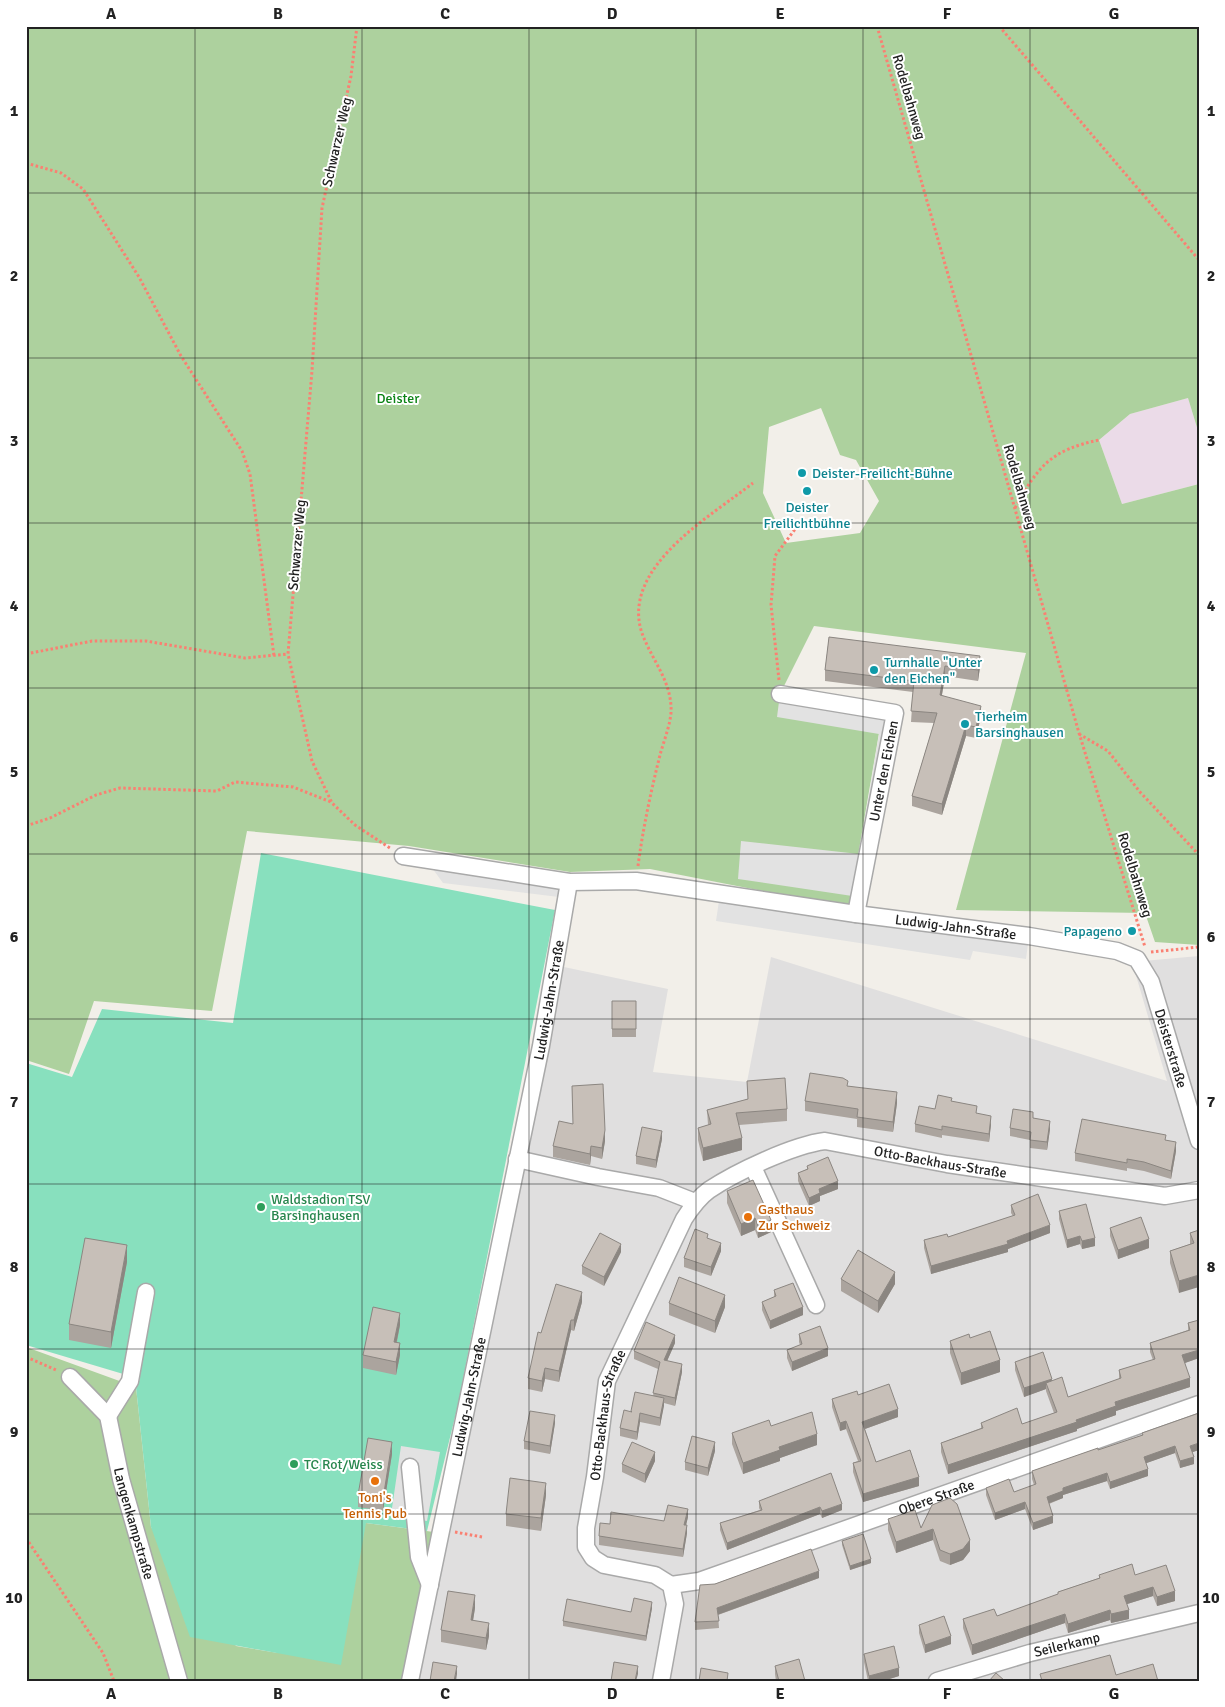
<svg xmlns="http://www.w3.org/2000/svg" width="1225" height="1707" font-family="Signika,sans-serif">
	<rect width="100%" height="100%" fill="#f2efe9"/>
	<path fill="#e0dfdf" d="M1199,956V1681H402L458,1405L564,967L668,989L653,1072L747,1082L771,957L1167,1081L1132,962Z"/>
	<path fill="#ebdbe8" d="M1188,398L1199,434V484L1122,504L1099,440L1130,414Z"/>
	<path fill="#add19e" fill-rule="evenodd" d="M26,26H1199V434L1188,398L1130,414L1099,440L1122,504L1199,484V945L1155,942L1145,913L956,910L1026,653L814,626L780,694L879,733L849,908L650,869L570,872L409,846L247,831L212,1011L94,1001L69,1074L26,1060ZM821,408L840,455L856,460L879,501L860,533L786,543L763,493L769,427Z
		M26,1347L136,1387L151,1527L236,1646L278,1653L366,1523L434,1532L402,1681H26Z"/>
	<path fill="#88e0be" d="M261,853L555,910L458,1405L427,1531L366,1523L341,1665L190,1637L151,1527L136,1387L140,1379L26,1345V1063L72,1077L102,1009L233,1023Z"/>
	<path fill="#e2e2e2" d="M780,694L895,713L859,897L738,879L741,841L859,854L879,734L777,717Z
		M427,861L569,882L567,898L443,883Z
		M720,894L1029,936L1026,959L973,951L970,960L716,921Z
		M401,1446L440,1452L427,1521L391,1515Z"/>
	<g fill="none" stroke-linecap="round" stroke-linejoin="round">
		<defs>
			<g id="minor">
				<path d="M780,694L895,713L856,914"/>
				<path id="s1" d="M403,856L569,882L636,881L856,914L1029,936L1117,951L1137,959L1151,982L1199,1141"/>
				<path d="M517,1159L598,1177L659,1188L695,1202"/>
				<path d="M753,1167L816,1305"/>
				<path id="s2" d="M70,1377L108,1416L121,1479L179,1681"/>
				<path d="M108,1416L130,1381L146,1292"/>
				<path d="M410,1467L419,1557L430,1585"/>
				<path id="s3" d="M671,1585L699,1581L1199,1404"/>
				<path id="s4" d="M410,1681L541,1046L569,882"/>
				<path id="s5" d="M661,1681L675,1604L671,1585L655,1575L604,1565L593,1558L586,1547V1528L595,1477L607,1381L684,1219C691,1208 698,1198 709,1190C736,1172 793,1145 825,1141L947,1164L1165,1196L1199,1190"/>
				<path id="s6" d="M937,1681L1030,1653L1199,1613"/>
			</g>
		</defs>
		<use href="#minor" stroke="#a9a9a9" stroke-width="19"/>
		<path stroke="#fa8072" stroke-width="3" stroke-dasharray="2.5 2.5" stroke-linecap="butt" d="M357,26L351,76L322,208L312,371L288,654L312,761L332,803L355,825L390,848
			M877,26L1079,733L1145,947
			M999,26L1199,260
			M26,163L61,173L83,189L139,277L181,356L242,451L250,474L274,656
			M1015,508C1038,466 1051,450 1099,440
			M26,654L92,641H146L245,658L288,654
			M779,680L771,605L775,556L805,516
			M1079,734L1108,751L1140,792L1199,855
			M26,826L50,818L96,795L120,788L217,791L235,782L293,787L331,802
			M638,866C643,828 651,791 660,755C664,740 672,721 671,707C670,678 649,656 641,630C623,566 711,516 753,483
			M1151,952L1199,947
			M26,1357L56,1370
			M455,1532L482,1537
			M26,1538L103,1653L114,1681"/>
		<use href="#minor" stroke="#fff" stroke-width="16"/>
	</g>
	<path fill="#aba49e" d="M829,637L980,667L978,681L945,676L942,695L981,716L976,738L966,736L942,815L912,806V796L934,723L911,722L913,692L825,681V670Z
		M612,1001H636V1037H612Z
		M747,1081L787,1109V1121L739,1125L742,1150L703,1161L698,1140V1128L708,1125L707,1110L748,1099Z
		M572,1086L605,1141L602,1159L591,1156L590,1165L553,1157V1146L573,1124Z
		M848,1086L897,1103L893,1132L857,1127V1119L805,1111V1101Z
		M952,1101L977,1114L991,1124L989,1142L942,1135V1138L915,1132V1124L935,1109Z
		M1033,1118L1050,1129L1047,1150L1030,1148V1140L1010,1136V1128Z
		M662,1139L656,1168L636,1164V1156Z
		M1166,1141L1176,1151L1171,1179L1144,1171L1127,1168V1171L1075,1161V1153Z
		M807,1166L838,1189L820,1196V1201L809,1206L798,1181V1173L807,1169Z
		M727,1191L771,1232L758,1238L755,1230L741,1236L727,1203Z
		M1011,1205L1050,1233L1008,1249V1252L931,1274L924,1248V1240L948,1237L1013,1216L1011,1213Z
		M1059,1211L1095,1246L1082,1249L1080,1244L1067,1248L1059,1219Z
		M1110,1228L1149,1248L1118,1259L1110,1236Z
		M1199,1230L1179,1293L1170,1263V1251L1190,1244V1233Z
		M708,1238L721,1251L711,1276L684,1267V1258Z
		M621,1252L604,1286L582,1274V1266Z
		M127,1262L111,1348L69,1340V1324Z
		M841,1279L895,1284L878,1313L841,1291Z
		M774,1290L803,1315L770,1329L762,1310V1302L774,1297Z
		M582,1302L574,1331L571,1330L559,1382L545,1379L542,1392L528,1389V1378L541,1333Z
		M669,1303L725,1307L715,1333L669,1315Z
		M1199,1320V1358L1185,1363L1190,1387L1116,1411V1415L1077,1429V1431L948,1474L941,1452V1443L981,1428V1423L1022,1424L1054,1413L1046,1391V1389L1024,1397L1015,1370V1362L1052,1381L1068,1397L1119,1379V1370L1153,1360L1150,1352V1343L1188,1330V1323Z
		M400,1325L397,1342L400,1355L396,1375L363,1368V1355Z
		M799,1334L828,1356L792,1371L787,1358V1350L800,1345L799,1342Z
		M970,1338L1000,1372L961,1385L950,1353V1341Z
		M675,1343L667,1361L682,1372L675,1406L664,1403L660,1426L640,1422L637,1440L620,1436V1428L631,1411L653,1396L658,1369L634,1359V1351Z
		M858,1395L898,1417L865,1429L876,1462L919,1486L863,1502L853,1472V1463L858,1461L846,1429L840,1431L832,1407V1399Z
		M555,1423L550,1454L524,1449V1441Z
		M771,1426L817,1445L780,1458V1461L743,1474L732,1444V1433Z
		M1142,1433L1199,1450L1192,1452L1194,1464L1180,1468L1175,1453L1146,1463L1148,1476L1110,1489L1107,1481L1063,1495V1498L1049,1504L1053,1523L1033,1530L1025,1509L995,1520L986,1495V1488L1014,1492L1034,1485L1032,1479V1471L1098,1450L1142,1435Z
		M715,1451L708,1476L685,1470V1462Z
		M392,1454L383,1511L358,1507V1495Z
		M655,1461L645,1483L622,1472V1464Z
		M546,1495L541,1531L506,1526V1514Z
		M759,1501L842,1510L822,1518L820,1514L727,1550L720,1530V1523L760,1510L759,1508Z
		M932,1505L970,1551L963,1560L950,1565L940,1561L933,1540L896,1553L888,1530V1519L921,1528Z
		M688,1517L686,1525L687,1533L683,1557L599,1545V1536L610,1524L664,1521Z
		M842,1541L871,1563L850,1570L842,1545Z
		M1099,1575H1135L1175,1601L1157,1606L1153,1596L1127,1604L1129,1619L1111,1623L1110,1620L1068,1633L1065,1623L972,1655L963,1628V1619L997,1616L1058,1594V1592L1099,1578Z
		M819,1578L718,1615L719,1628L695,1630V1622L715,1584Z
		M475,1608L473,1621L489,1636L486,1650L441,1642V1630Z
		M652,1608L646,1641L563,1626V1621L631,1612Z
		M919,1625L951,1644L925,1653L919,1633Z
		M864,1654L899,1676L883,1681H868L864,1662Z
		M775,1666L805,1681H776L775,1674Z"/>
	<path fill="#8b8681" d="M980,656V667L978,681V670Z
		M945,666V676L940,706V695Z
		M981,706V716L976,738V727Z
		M966,725V736L942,815V804Z
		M897,1092V1103L893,1132V1122Z
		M991,1116V1124L989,1142V1134Z
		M1050,1121V1129L1047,1150V1142Z
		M605,1130V1141L602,1159V1148Z
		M662,1131V1139L656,1168V1160Z
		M742,1138V1150L703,1161V1148Z
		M1176,1142V1151L1171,1179V1171Z
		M591,1146V1156L590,1165V1154Z
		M838,1181V1189L820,1196V1201L809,1206V1198L819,1189Z
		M755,1218V1230L741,1236V1224Z
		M771,1220V1232L758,1238V1226Z
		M1050,1225V1233L1008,1249V1252L931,1274V1266L1007,1241Z
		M1080,1236V1244L1067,1248V1240Z
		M1095,1238V1246L1082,1249V1241Z
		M1149,1239V1248L1118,1259V1250Z
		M721,1243V1251L711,1276V1267Z
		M621,1244V1252L604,1286V1277Z
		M127,1245V1262L111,1348V1332Z
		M895,1272V1284L878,1313V1301Z
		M1199,1275V1287L1179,1293V1281Z
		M582,1292V1302L574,1331V1320Z
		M725,1295V1307L715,1333V1321Z
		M803,1307V1315L770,1329V1321Z
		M400,1313V1325L394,1354V1342Z
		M571,1320V1330L559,1382V1371Z
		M675,1335V1343L664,1368V1360Z
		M400,1343V1355L396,1375V1362Z
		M828,1348V1356L792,1371V1362Z
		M1199,1350V1358L1182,1364V1355Z
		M1000,1360V1372L961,1385V1373Z
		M682,1364V1372L675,1406V1398Z
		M545,1368V1379L542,1392V1381Z
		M1190,1378V1387L1116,1411V1415L1077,1429V1431L948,1474V1465L1076,1420L1115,1402Z
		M1052,1379V1387L1046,1383V1389L1024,1397V1388Z
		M664,1398V1406L660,1426V1418Z
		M898,1409V1417L862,1430V1422Z
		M640,1413V1422L637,1440V1432Z
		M555,1415V1423L550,1454V1446Z
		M846,1421V1429L840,1431V1423Z
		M817,1434V1445L780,1458V1461L743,1474V1463L779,1447Z
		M392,1442V1454L383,1511V1499Z
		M715,1442V1451L708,1476V1468Z
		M1199,1443V1450L1190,1453V1446Z
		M1175,1446V1453L1144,1464V1457Z
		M655,1452V1461L645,1483V1474Z
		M1194,1457V1464L1180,1468V1461Z
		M1148,1469V1476L1110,1489V1482Z
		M1107,1473V1481L1063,1495V1498L1047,1504V1497L1063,1488Z
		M919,1477V1486L863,1502V1494Z
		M546,1483V1495L541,1531V1518Z
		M1025,1502V1509L995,1520V1513Z
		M842,1504V1510L822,1518V1511Z
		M820,1507V1514L727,1550V1543Z
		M688,1509V1517L684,1533V1525Z
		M1053,1516V1523L1033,1530V1523Z
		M687,1525V1533L683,1557V1549Z
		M933,1529V1540L896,1553V1542Z
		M970,1540V1551L963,1560L950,1565V1554Z
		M871,1559V1563L850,1570V1566Z
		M819,1571V1578L717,1615V1608Z
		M1153,1587V1596L1124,1605V1596Z
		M1175,1591V1601L1157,1606V1597Z
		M475,1595V1608L471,1632V1620Z
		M652,1602V1608L646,1641V1636Z
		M1110,1610V1620L1068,1633V1624Z
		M1129,1610V1619L1111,1623V1614Z
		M1065,1614V1623L972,1655V1645Z
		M489,1623V1636L486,1650V1638Z
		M951,1636V1644L925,1653V1645Z
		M457,1666V1674L456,1681H454Z
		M638,1666V1674L636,1681H635Z
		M899,1668V1676L883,1681H869V1676Z"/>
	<path fill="#c7bfb8" stroke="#8b8681" d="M829,637L980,656L978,670L945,666L940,695L981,706L976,727L966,725L942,804L912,796L937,713L911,711L914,681L825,670Z
		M612,1001H636V1029H612Z
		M810,1073L843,1078L848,1081L847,1086L897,1092L893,1122L857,1117L858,1109L805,1101Z
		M785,1078L787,1109L736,1113L742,1138L703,1148L698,1128L711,1124L707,1110L748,1099L747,1081Z
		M603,1084L605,1130L602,1148L591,1146L590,1154L553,1146L559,1121L573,1124L572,1086Z
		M938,1095L952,1098L951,1101L977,1106L976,1113L991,1116L989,1134L942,1126V1130L915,1124L919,1106L935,1109Z
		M1013,1109L1033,1112V1118L1050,1121L1047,1142L1030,1140L1031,1132L1010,1128Z
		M1082,1119L1166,1135L1165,1140L1176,1142L1171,1171L1144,1162L1127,1159V1163L1075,1153Z
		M642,1127L662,1131L656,1160L636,1156Z
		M828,1157L838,1181L819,1189L820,1193L809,1198L798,1173L808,1169L807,1166Z
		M753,1180L771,1220L758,1226L755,1218L741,1224L727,1191Z
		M1038,1194L1050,1225L1007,1241L1008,1244L931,1266L924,1240L947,1234L948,1237L1015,1215L1011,1205Z
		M1086,1204L1095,1238L1082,1241L1080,1236L1067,1240L1059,1211Z
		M1141,1217L1149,1239L1118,1250L1110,1228Z
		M695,1229L708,1234L707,1238L721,1243L711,1267L684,1258Z
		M1199,1230V1275L1179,1281L1170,1251L1194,1243L1190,1233Z
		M600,1233L621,1244L604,1277L582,1266Z
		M85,1238L127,1245L111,1332L69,1324Z
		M858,1250L895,1272L878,1301L841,1279Z
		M679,1277L725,1295L715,1321L669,1303Z
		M793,1283L803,1307L770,1321L762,1302L776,1296L774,1290Z
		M556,1284L582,1292L574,1320H571L559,1371L545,1368L542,1381L528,1378L538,1332L541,1333Z
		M373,1307L400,1313L394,1342L400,1343L396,1362L363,1355Z
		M1199,1320V1350L1182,1355L1190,1378L1115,1402L1116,1406L1076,1420L1077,1422L948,1465L941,1443L983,1428L981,1423L1017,1408L1022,1424L1057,1412L1046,1383L1062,1377L1068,1397L1121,1378L1119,1370L1155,1359L1150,1343L1190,1330L1188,1323Z
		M646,1322L675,1335L664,1360L682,1364L675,1398L653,1393L660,1362L634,1351Z
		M820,1326L828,1348L792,1362L787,1350L802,1344L799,1334Z
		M990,1331L1000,1360L961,1373L950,1341L969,1334L970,1338Z
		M1043,1352L1052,1379L1024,1388L1015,1362Z
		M889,1384L898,1409L862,1422L876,1462L910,1450L919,1477L863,1494L853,1463L861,1461L846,1421L840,1423L832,1399L857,1391L858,1395Z
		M635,1392L664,1398L660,1418L640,1413L637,1432L620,1428L624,1410L632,1412L631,1411Z
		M530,1411L555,1415L550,1446L524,1441Z
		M812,1412L817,1434L779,1447L780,1450L743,1463L732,1433L769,1420L771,1426Z
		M1199,1413V1443L1190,1446L1194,1457L1180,1461L1175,1446L1144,1457L1148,1469L1110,1482L1107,1473L1063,1488V1491L1047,1497L1053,1516L1033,1523L1025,1502L995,1513L986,1488L1009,1479L1014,1492L1036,1484L1032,1471L1098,1448V1450L1143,1435L1142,1433Z
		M692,1436L715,1442L708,1468L685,1462Z
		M368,1438L392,1442L383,1499L358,1495Z
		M632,1442L655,1452L645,1474L622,1464Z
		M831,1473L842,1504L822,1511L820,1507L727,1543L720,1523L762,1510L759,1501Z
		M510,1478L546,1483L541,1518L506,1514Z
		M950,1498L957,1504L970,1540L963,1549L950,1554L940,1550L933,1529L896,1542L888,1519L915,1510L921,1528L932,1505Z
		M668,1505L688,1509L684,1525H687L683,1549L599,1536L600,1523L610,1524L611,1512L664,1521Z
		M863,1534L871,1559L850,1566L842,1541Z
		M811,1549L819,1571L717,1608L719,1621L695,1622L700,1585L715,1584Z
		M1132,1564L1135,1575L1166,1565L1175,1591L1157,1597L1153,1587L1124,1596L1129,1610L1111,1614L1110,1610L1068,1624L1065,1614L972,1645L963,1619L994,1609L997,1616L1058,1594V1592L1100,1578L1099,1575Z
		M448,1591L475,1595L471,1620L489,1623L486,1638L441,1630Z
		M634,1598L652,1602L646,1636L563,1621L567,1599L631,1612Z
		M944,1616L951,1636L925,1645L919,1625Z
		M894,1646L899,1668L869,1676L864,1654Z
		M1110,1655L1116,1675L1153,1664L1158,1681H1042L1040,1674Z
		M799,1659L805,1681H779L775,1666Z
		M433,1662L457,1666L454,1681H430Z
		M614,1662L638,1666L635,1681H611Z
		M701,1668L728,1673L727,1681H699Z
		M996,1673L1005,1681H989Z"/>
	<path fill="none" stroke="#222" stroke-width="1" stroke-opacity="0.55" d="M195,26V1681M362,26V1681M529,26V1681M696,26V1681M863,26V1681M1030,26V1681M26,193H1199M26,358H1199M26,523H1199M26,688H1199M26,854H1199M26,1019H1199M26,1184H1199M26,1349H1199M26,1514H1199"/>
	<g fill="#0f9aa8" stroke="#fff" stroke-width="2">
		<circle cx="802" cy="473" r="5"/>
		<circle cx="807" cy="491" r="5"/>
		<circle cx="874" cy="670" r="5"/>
		<circle cx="965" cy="724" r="5"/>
		<circle cx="1132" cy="931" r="5"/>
	</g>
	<g fill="#2e9e5b" stroke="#fff" stroke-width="2">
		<circle cx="261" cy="1207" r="5"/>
		<circle cx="294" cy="1464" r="5"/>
	</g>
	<g fill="#e8710a" stroke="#fff" stroke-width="2">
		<circle cx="748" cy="1217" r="5"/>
		<circle cx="375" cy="1481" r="5"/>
	</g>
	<g text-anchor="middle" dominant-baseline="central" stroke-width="4" stroke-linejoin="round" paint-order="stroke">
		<g font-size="14" fill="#222" stroke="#fff">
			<text transform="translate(909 97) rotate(74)">Rodelbahnweg</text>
			<text transform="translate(337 142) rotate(-77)">Schwarzer Weg</text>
			<text transform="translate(1020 487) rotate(74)">Rodelbahnweg</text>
			<text transform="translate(297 545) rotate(-85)">Schwarzer Weg</text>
			<text transform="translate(884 771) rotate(-79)">Unter den Eichen</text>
			<text transform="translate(1135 875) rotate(73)">Rodelbahnweg</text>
			<text stroke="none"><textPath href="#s1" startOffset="558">Ludwig-Jahn-Straße</textPath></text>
			<text stroke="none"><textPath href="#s4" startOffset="695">Ludwig-Jahn-Straße</textPath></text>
			<text stroke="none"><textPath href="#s1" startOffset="839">Deisterstraße</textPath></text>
			<text stroke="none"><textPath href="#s5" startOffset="824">Otto-Backhaus-Straße</textPath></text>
			<text stroke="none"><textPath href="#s4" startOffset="290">Ludwig-Jahn-Straße</textPath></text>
			<text stroke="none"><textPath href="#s5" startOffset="329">Otto-Backhaus-Straße</textPath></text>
			<text stroke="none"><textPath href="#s3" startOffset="280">Obere Straße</textPath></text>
			<text stroke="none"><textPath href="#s2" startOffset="165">Langenkampstraße</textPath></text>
			<text stroke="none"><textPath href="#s6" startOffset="135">Seilerkamp</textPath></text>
		</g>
		<g font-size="14" fill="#0c8416" stroke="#fff">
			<text x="398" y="398">Deister</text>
		</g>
		<g font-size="14" fill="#0d838f" stroke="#fff" text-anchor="start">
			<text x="812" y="473">Deister-Freilicht-Bühne</text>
			<text x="807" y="507" text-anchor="middle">Deister<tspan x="807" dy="16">Freilichtbühne</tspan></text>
			<text x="884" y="662">Turnhalle "Unter<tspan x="884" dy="16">den Eichen"</tspan></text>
			<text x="975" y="716">Tierheim<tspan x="975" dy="16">Barsinghausen</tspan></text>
			<text x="1122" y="931" text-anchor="end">Papageno</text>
		</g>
		<g font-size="14" fill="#27864d" stroke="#fff" text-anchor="start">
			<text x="271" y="1199">Waldstadion TSV<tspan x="271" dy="16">Barsinghausen</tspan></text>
			<text x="304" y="1464">TC Rot/Weiss</text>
		</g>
		<g font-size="14" fill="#c56008" stroke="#fff" text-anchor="start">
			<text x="758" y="1209">Gasthaus<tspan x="758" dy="16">Zur Schweiz</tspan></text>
			<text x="375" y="1497" text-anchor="middle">Toni's<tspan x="375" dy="16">Tennis Pub</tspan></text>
		</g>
	</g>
	<rect width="1225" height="1707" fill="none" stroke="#ffffff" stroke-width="55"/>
	<rect x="28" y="28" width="1170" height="1652" fill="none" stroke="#222" stroke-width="2"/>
	<g font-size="16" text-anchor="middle" font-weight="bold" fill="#222">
		<text x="111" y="19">A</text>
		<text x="278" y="19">B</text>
		<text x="445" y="19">C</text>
		<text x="612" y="19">D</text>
		<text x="780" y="19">E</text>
		<text x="947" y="19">F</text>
		<text x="1114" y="19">G</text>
		<text x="14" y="116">1</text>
		<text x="1211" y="116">1</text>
		<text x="14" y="281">2</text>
		<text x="1211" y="281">2</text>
		<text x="14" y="446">3</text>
		<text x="1211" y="446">3</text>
		<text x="14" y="611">4</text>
		<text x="1211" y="611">4</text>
		<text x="14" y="777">5</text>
		<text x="1211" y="777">5</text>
		<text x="14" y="942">6</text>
		<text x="1211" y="942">6</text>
		<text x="14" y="1107">7</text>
		<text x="1211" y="1107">7</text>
		<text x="14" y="1272">8</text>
		<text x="1211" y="1272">8</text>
		<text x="14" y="1437">9</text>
		<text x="1211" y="1437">9</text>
		<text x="14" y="1603">10</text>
		<text x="1211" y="1603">10</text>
		<text x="111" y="1699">A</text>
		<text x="278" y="1699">B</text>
		<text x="445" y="1699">C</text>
		<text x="612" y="1699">D</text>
		<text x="780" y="1699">E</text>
		<text x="947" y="1699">F</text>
		<text x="1114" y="1699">G</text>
	</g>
</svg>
